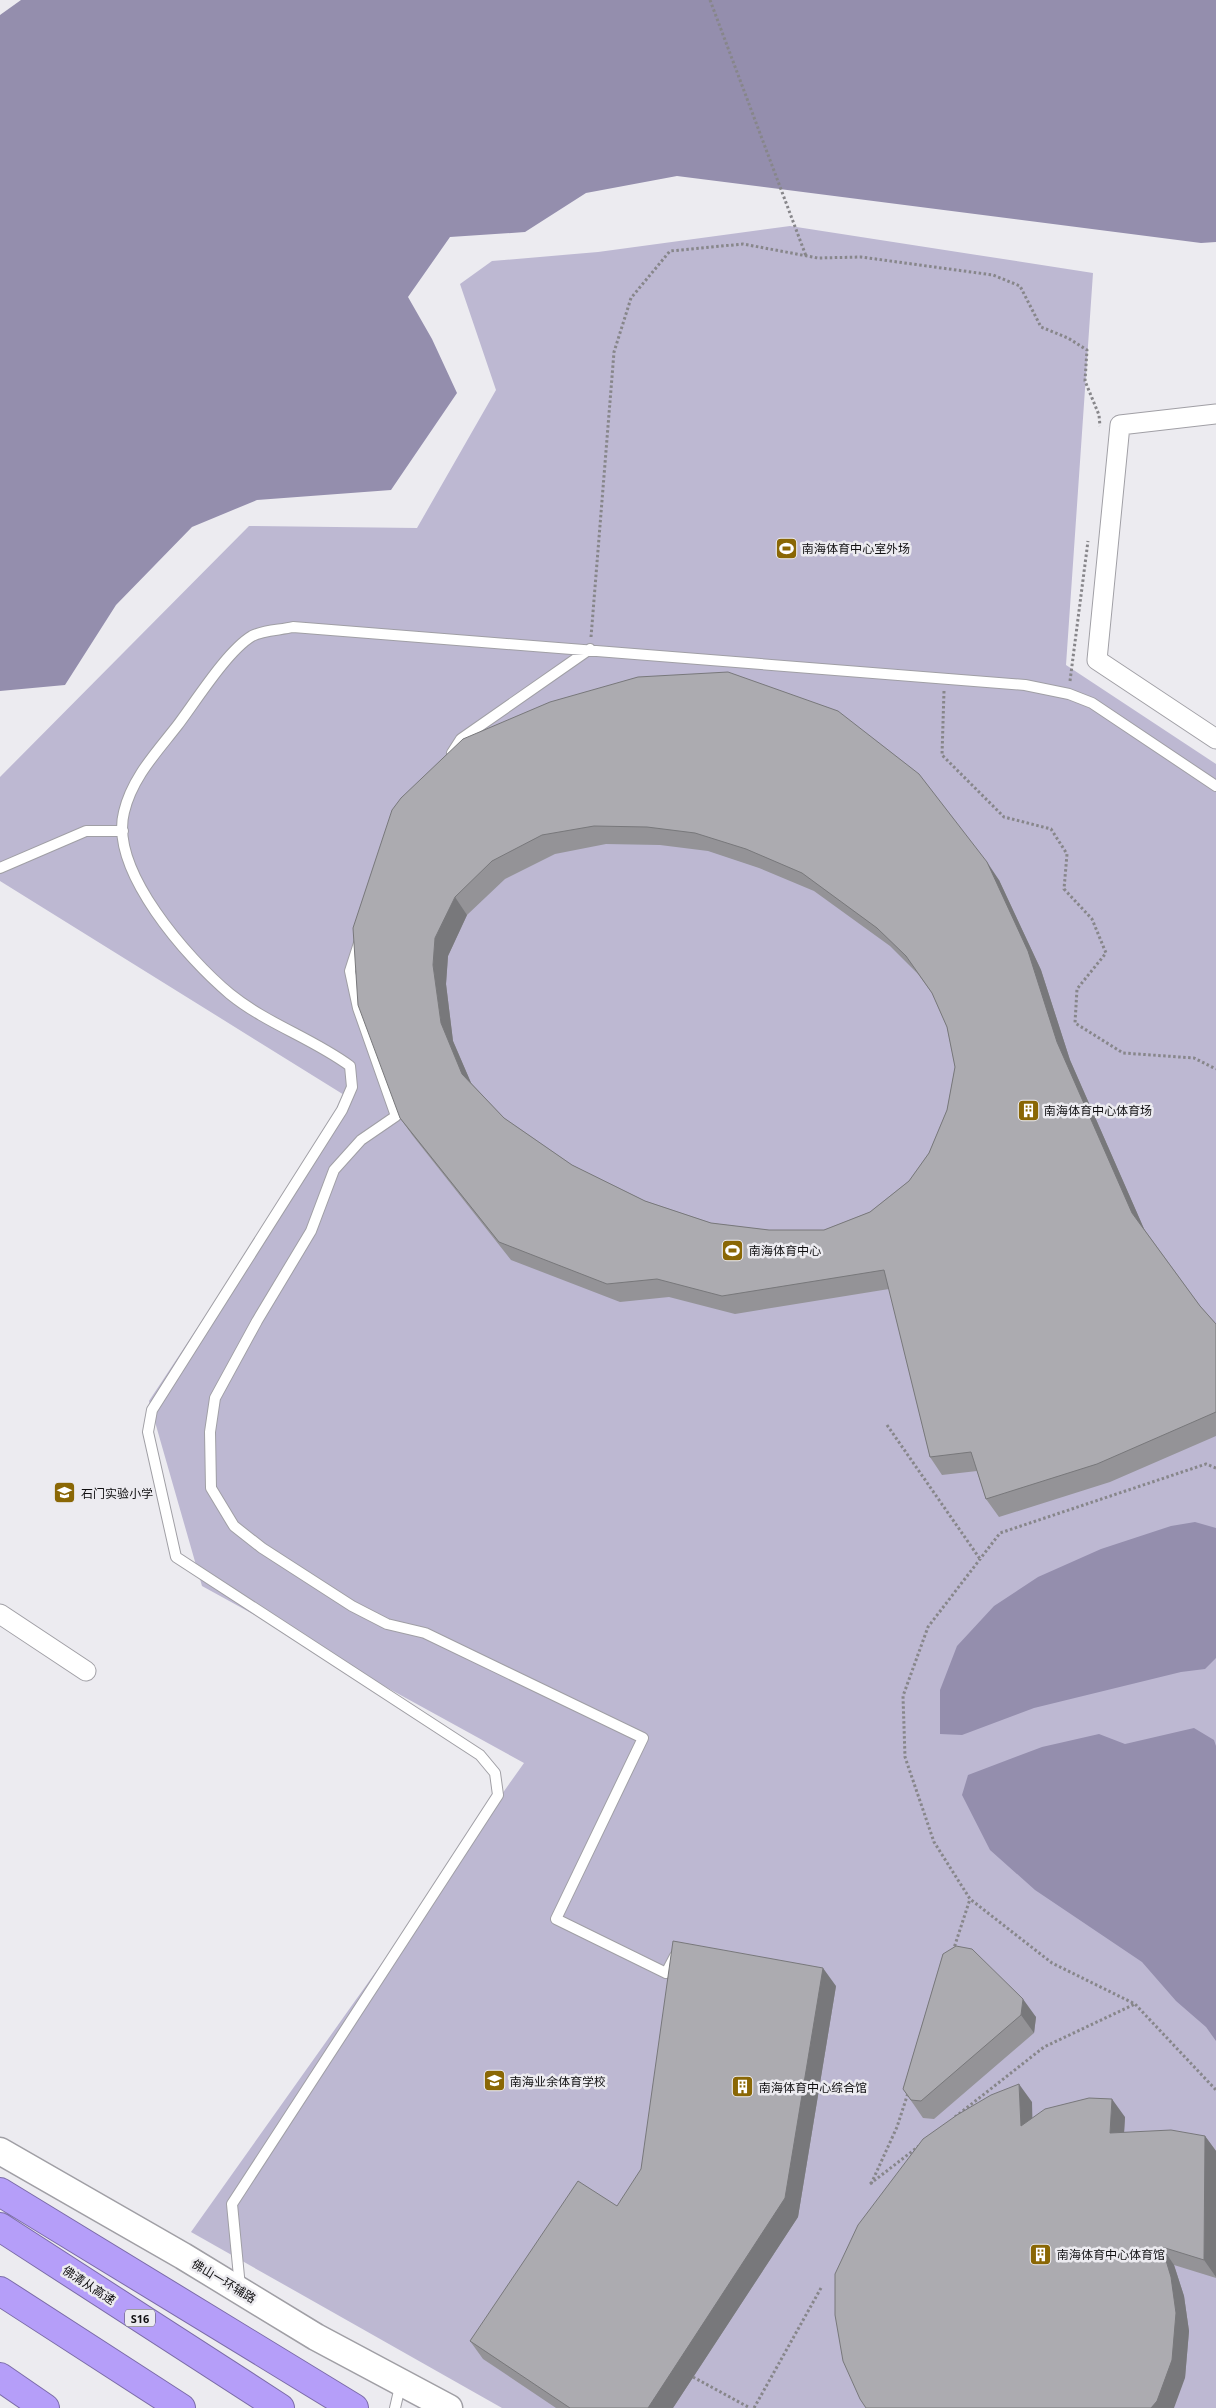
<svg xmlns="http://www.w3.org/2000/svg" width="1216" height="2408" font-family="'Noto Sans','Noto Sans SC',sans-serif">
	<rect width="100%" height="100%" fill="#ecebf0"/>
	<path fill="#bdb8d2" d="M790,226L1093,273L1066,665L1216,764V2408H502L191,2232L524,1763L202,1586L149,1401L349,1098L0,881V777L249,526L417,528L496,390L460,284L492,261L598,252Z"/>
	<path fill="#948ead" d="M21,0H1216V242L1201,243L677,176L586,193L525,232L450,237L408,297L432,339L457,393L391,490L257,500L192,527L116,605L65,685L0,691V15Z
		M1195,1522L1216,1528V1658L1205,1669L1181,1672L1034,1708L962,1735L940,1734V1690L957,1646L994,1606L1038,1577L1101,1549L1171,1526Z
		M1194,1728L1214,1740L1216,1746V2041L1206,2027L1176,2001L1142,1962L1035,1890L990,1850L962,1795L968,1775L1042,1747L1099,1734L1125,1744Z"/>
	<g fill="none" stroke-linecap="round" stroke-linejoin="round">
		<defs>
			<path id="lane" d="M452,753L461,739L590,649
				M0,868L86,831H123
				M359,943L350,971L358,1008L396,1116L361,1140L334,1170L311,1231L257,1321L215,1398L210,1432L211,1488L234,1526L262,1548L352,1606L387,1624L425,1633L643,1738L556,1919L666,1973L675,1956
				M240,2287L232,2204L498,1795L495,1773L480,1755L176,1557L148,1432L152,1410L342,1110L352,1087L350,1066C312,1038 267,1024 230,994C188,959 109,870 124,812C132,778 156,753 177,726C196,701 227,651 252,636C263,630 281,630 293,627L1025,685L1069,694L1092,703L1216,786
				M395,2408L401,2382"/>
			<path id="street" d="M1216,414L1120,425L1097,660L1216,739
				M0,1614L86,1671"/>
			<path id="secondary" d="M0,2151L183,2256L316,2337L449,2408"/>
			<path id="highway" d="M0,2192L354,2408
				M0,2227L280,2408
				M0,2291L181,2408
				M0,2377L45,2408"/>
		</defs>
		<use href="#lane" stroke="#a09fa5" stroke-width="12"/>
		<use href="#street" stroke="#a09fa5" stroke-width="21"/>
		<use href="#secondary" stroke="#a09fa5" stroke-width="29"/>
		<use href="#highway" stroke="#7b6ca8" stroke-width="30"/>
		<path stroke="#87868a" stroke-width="3" stroke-dasharray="2.5 2.5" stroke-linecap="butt" d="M710,0L806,256
			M591,637L614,352L631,298L670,251L743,244L818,258L861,257L993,275L1020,286L1041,327L1068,338L1087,350L1085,381L1099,415L1100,426
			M1070,681L1088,541
			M944,691L942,755L1004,817L1051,829L1067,854L1064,889L1092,919L1106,953L1077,989L1075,1023L1123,1053L1194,1058L1216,1069
			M887,1425L980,1559
			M1216,1468L1206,1464L1000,1533L928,1627L903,1696L905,1757L934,1842L970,1899L1052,1963L1135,2004L1216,2090
			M953,1951L970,1899
			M955,2117L1044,2047L1135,2004
			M870,2184L919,2146
			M871,2184L897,2127L908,2093
			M693,2377L750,2408
			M754,2408L821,2288"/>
		<use href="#lane" stroke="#fff" stroke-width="10"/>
		<use href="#street" stroke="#fff" stroke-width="19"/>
		<use href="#secondary" stroke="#fff" stroke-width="26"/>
		<use href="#highway" stroke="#b59ef9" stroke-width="28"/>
	</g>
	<path fill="#949397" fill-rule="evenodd" d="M463,739L999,880L1041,970L1070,1060L1144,1229L1200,1306L1216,1324V1436L1110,1482L999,1517L986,1499L977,1471L942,1475L930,1457L889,1289L735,1314L669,1297L620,1302L511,1260L413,1136L400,1118ZM606,844L660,845L708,851L759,868L814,891L890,946L918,974L932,993L947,1027L955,1067L947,1110L929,1153L909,1181L870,1212L824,1230H769L711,1223L645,1201L572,1165L504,1118L471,1083L453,1041L446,984L448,956L467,915L505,879L555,854Z
		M943,1954L1036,2017L1034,2033L934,2119L923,2118L903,2089Z
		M836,1986L798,2217L673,2408H556L483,2359L470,2341L617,2206Z
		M1032,2102V2118L1125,2117L1124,2132L1205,2136L1216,2151V2278L1174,2265L1184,2296L1189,2331L1185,2378L923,2139Z"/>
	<path fill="#78787b" d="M987,862L999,880L1041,970L1070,1060L1145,1231L1132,1213L1057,1042Z
		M455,897L467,915L448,956L446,984L453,1041L475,1092L462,1074L441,1023L433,965L435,938Z
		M823,1968L836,1986L798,2217L673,2408H648Z
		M1023,1999L1036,2017L1034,2033L1021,2015Z
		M1019,2084L1032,2102L1033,2144L1021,2126Z
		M1112,2099L1125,2117L1123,2151L1110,2133Z
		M1205,2136L1216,2151V2277L1204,2260Z
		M1162,2247L1174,2265L1184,2296L1189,2331L1185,2378L1174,2408H1151Z"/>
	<path fill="#acabb0" stroke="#78787b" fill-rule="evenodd" d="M728,672L838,711L919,774L987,862L1028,951L1057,1042L1132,1213L1200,1306L1216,1324V1412L1097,1464L986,1499L971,1452L930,1457L884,1270L722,1296L657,1279L607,1284L499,1242L400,1118L358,1005L353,928L392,810L401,798L463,739L550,702L638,677ZM594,826L647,827L695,833L746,849L802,873L877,928L906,956L932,993L947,1027L955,1067L947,1110L929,1153L909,1181L870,1212L824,1230H769L711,1223L645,1201L572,1165L504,1118L462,1074L441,1023L433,965L435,938L455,897L492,861L542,835Z
		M673,1941L823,1968L785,2198L648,2408H570L470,2341L578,2181L617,2206L641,2169Z
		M956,1946L972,1949L1023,1999L1021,2015L921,2101L911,2100L903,2089L943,1954Z
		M1019,2084L1021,2126L1045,2109L1089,2098L1112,2099L1110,2133L1171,2130L1205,2136L1204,2260L1162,2247L1171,2277L1176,2313L1172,2360L1157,2401L1151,2408H866L860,2399L843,2361L835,2315V2274L858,2225L923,2139L957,2115L991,2095Z"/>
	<defs>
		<symbol id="stadium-square" viewBox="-11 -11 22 22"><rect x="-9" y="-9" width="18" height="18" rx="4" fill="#8a6705" stroke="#ecebf0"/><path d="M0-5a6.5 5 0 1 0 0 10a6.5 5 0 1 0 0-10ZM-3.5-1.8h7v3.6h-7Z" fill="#fff"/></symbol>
		<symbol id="building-square" viewBox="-11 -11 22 22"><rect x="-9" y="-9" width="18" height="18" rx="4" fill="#8a6705" stroke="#ecebf0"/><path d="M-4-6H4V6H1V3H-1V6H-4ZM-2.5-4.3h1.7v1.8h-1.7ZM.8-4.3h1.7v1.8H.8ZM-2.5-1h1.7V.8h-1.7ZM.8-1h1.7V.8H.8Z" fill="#fff"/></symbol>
		<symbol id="school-square" viewBox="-11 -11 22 22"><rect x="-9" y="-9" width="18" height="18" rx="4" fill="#8a6705" stroke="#ecebf0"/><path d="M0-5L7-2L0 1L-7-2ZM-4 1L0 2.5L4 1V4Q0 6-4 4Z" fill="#fff"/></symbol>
	</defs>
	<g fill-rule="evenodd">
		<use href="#stadium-square" x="774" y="536" width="25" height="25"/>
		<use href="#building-square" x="1016" y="1098" width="25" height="25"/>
		<use href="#stadium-square" x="720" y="1238" width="25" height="25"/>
		<use href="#school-square" x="52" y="1480" width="25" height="25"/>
		<use href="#school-square" x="482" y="2068" width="25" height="25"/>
		<use href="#building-square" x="730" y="2074" width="25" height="25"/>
		<use href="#building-square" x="1028" y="2242" width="25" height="25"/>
	</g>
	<g text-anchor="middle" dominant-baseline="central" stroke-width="5" stroke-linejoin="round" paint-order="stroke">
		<rect fill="#ecebf0" stroke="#525154" stroke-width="1" x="125" y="2309.5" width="30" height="17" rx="4"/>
		<g font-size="11" font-weight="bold" fill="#100f11">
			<text x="140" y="2318">S16</text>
		</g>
		<g font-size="12" fill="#100f11" stroke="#ecebf0" text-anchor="start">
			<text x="802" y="548">南海体育中心室外场</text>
			<text x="1044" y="1110">南海体育中心体育场</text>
			<text x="749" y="1250">南海体育中心</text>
			<text x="81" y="1493">石门实验小学</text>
			<text x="510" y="2081">南海业余体育学校</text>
			<text x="759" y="2087">南海体育中心综合馆</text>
			<text x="1057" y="2254">南海体育中心体育馆</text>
		</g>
		<g font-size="12" fill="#100f11" stroke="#ecebf0">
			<text transform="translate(224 2281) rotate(31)">佛山一环辅路</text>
			<text transform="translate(89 2285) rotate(33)">佛清从高速</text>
		</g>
	</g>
</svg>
